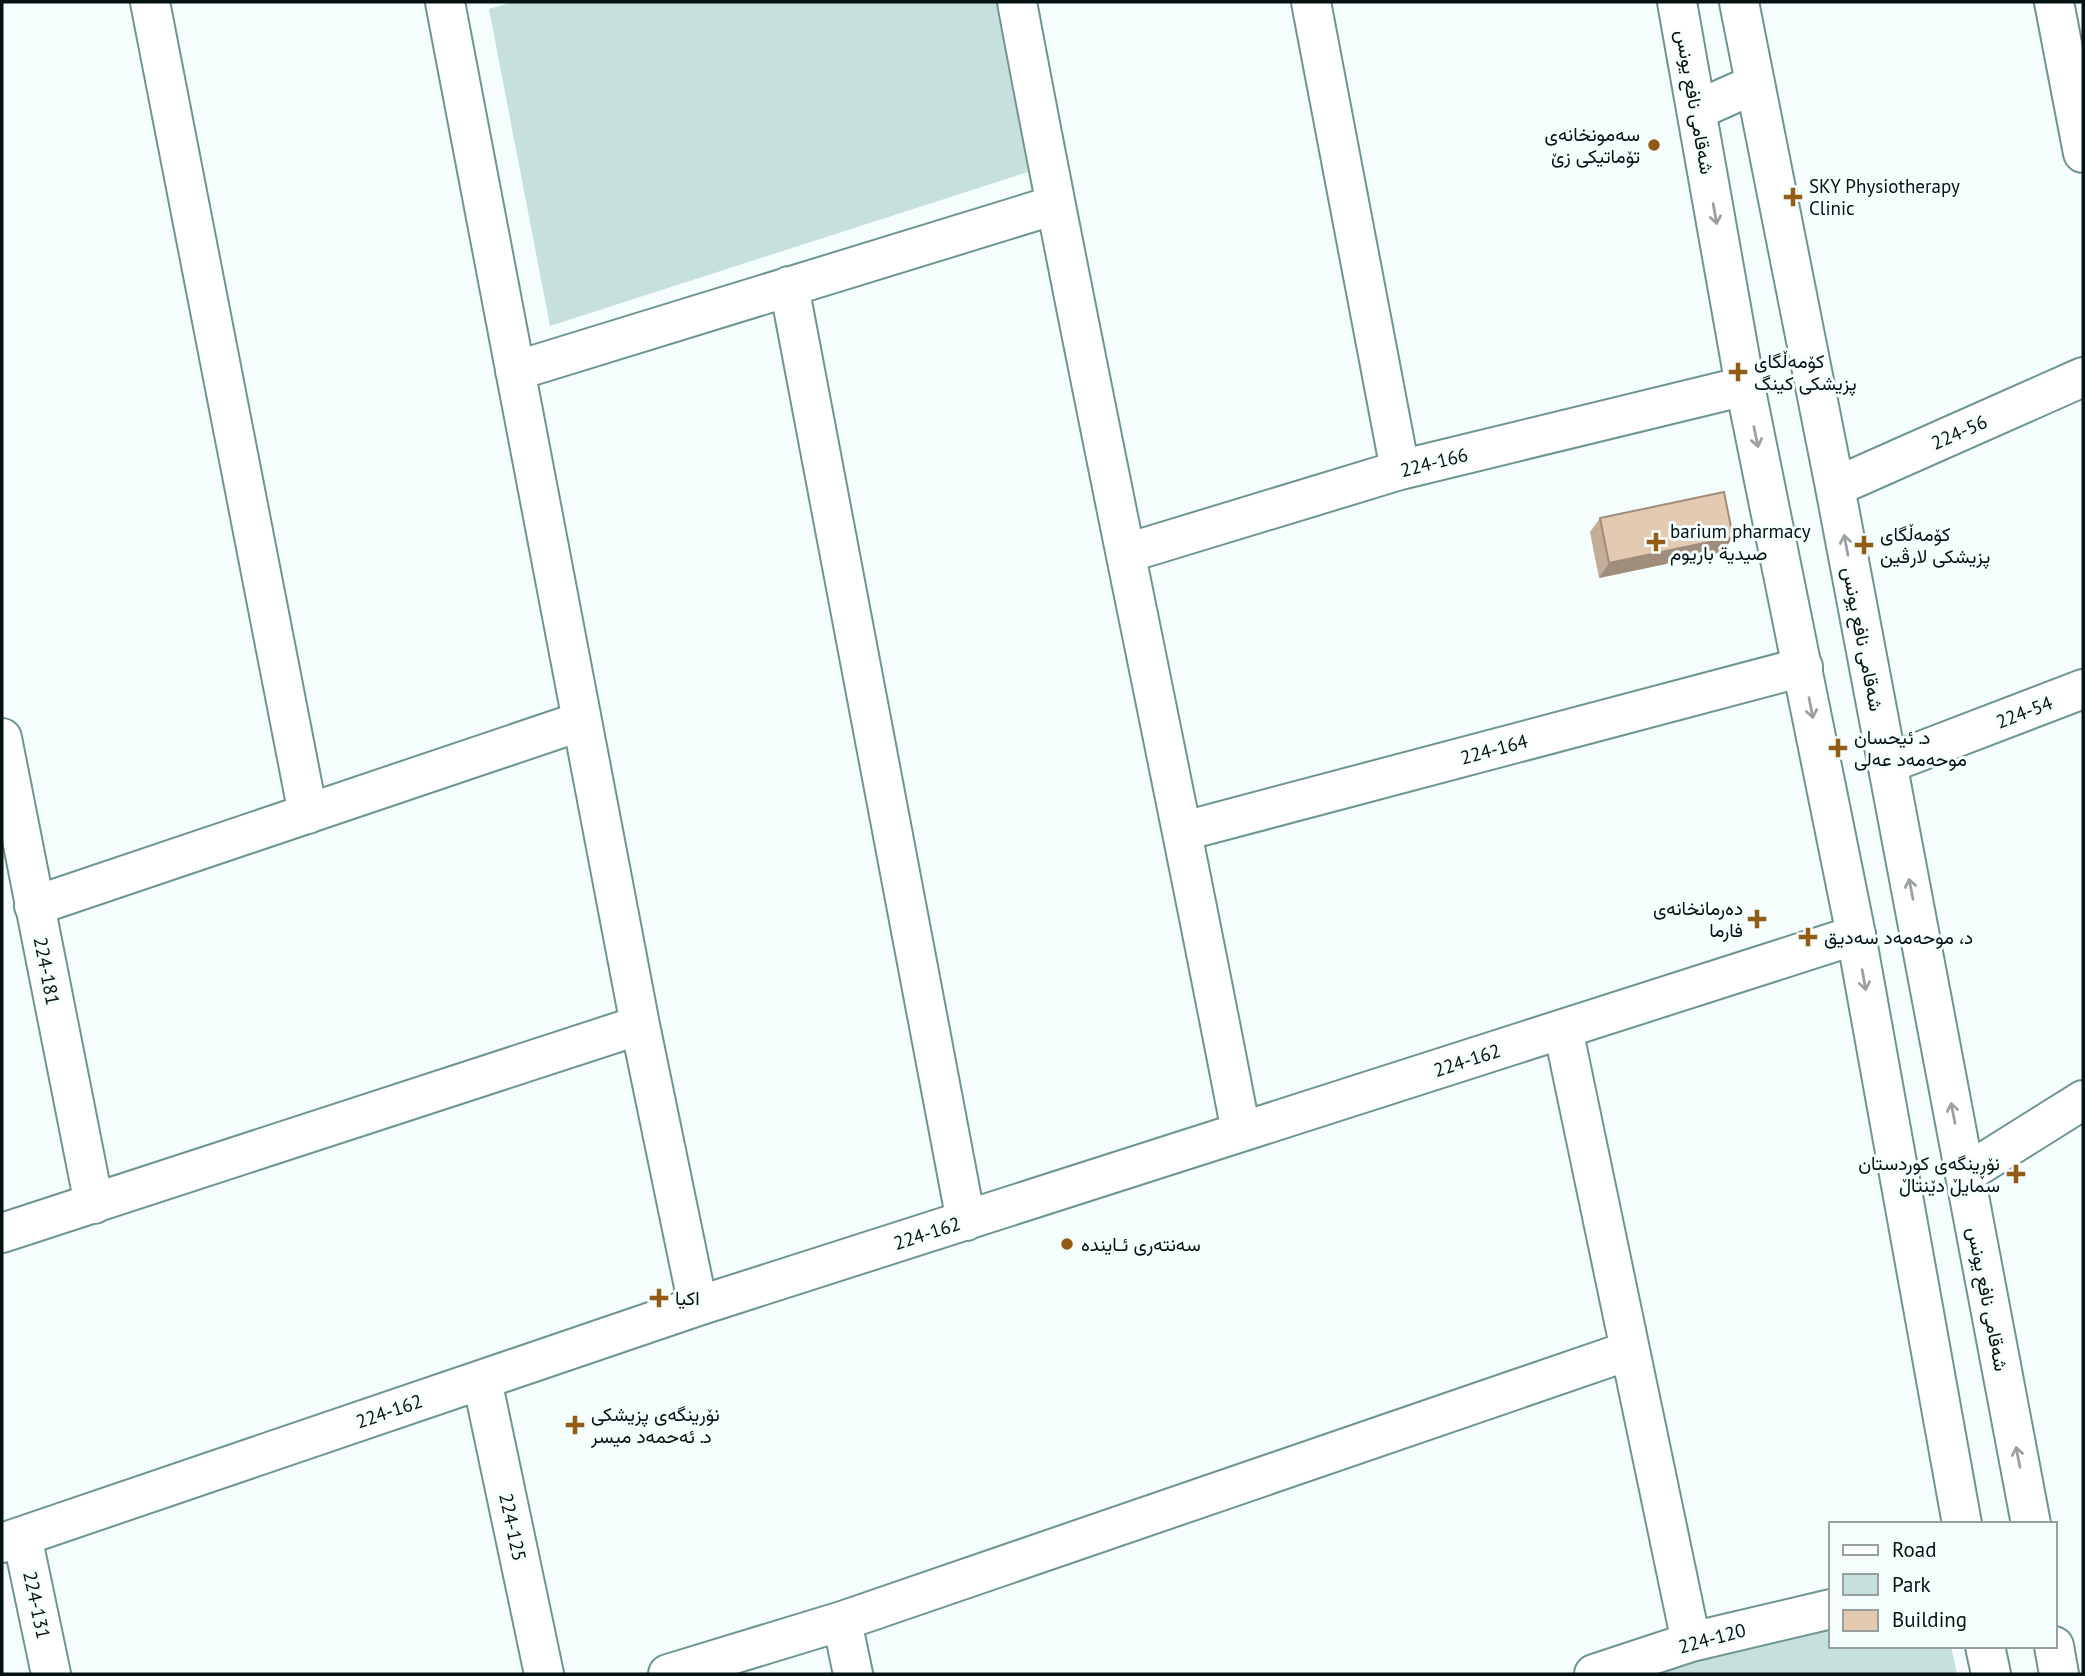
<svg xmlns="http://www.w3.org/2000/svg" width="2085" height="1676" font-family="'PT Sans',Vazirmatn,sans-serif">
	<rect width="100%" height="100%" fill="#f6fefd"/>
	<path fill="#c5e0dd" d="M514,2H996L1028,172L550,326L489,9Z
		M1831,1613V1646H1951L1957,1674H1635Z"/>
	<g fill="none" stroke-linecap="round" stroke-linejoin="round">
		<defs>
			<path id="street" d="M150,2L308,814
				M445,2L640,1025L698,1306
				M1017,2C1087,379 1169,755 1241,1132
				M1311,2L1400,470
				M2054,2L2083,153
				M789,286L966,1221
				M515,371L1055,205
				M1835,487L2083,377
				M1127,553L1400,470L1745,386
				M2,738L94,1204
				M1887,764L2083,689
				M1184,831L1803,667
				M34,906L582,721
				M1563,1029L1691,1642
				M1965,1174L2083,1100
				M2,1233L640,1025
				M482,1380L544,1674
				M22,1536L51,1674
				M2,1543L698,1306L1856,935
				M842,1621L853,1674
				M668,1674L842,1621L1628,1351
				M1594,1674L1691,1642L1831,1609"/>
			<path id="primary" d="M1677,2L1745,386L1856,935L1962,1524
				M1739,2L1835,487L2031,1524
				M1697,110L1755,84
				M1985,1646L1991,1674
				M2054,1646L2059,1674"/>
		</defs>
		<use href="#street" stroke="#6e9591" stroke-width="42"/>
		<use href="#primary" stroke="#6e9591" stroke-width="42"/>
		<use href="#street" stroke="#fff" stroke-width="38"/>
		<use href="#primary" stroke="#fff" stroke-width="38"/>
	</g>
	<path fill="#c4ae98" d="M1600,518L1733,537L1723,552L1599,578L1590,532Z"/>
	<path fill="#a08d7c" d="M1733,537L1723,552L1599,578L1609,563Z"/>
	<path fill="#e4cab1" stroke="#a08d7c" stroke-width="2" d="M1724,492L1733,537L1609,563L1600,518Z"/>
	<defs><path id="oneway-shaft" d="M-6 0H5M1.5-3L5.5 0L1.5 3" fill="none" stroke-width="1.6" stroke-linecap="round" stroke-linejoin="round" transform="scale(1.75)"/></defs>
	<g stroke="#9ba0a0">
		<use href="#oneway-shaft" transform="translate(1715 214) rotate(80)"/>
		<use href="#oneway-shaft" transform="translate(1756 437) rotate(78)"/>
		<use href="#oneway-shaft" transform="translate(1846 545) rotate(-101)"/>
		<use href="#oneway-shaft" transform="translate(1811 708) rotate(79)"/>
		<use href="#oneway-shaft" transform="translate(1911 889) rotate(-101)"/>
		<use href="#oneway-shaft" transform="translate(1864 980) rotate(80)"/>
		<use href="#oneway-shaft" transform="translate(1953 1113) rotate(-101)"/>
		<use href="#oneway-shaft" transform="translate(2018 1457) rotate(-101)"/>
	</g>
	<g fill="#935c14" stroke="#f6fefd" stroke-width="2.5">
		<circle cx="1654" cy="145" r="7"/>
		<path d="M1789.5 186.5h7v7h7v7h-7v7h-7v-7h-7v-7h7z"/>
		<path d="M1734.5 361.5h7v7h7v7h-7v7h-7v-7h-7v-7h7z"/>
		<path d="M1652.5 531.5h7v7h7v7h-7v7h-7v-7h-7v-7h7z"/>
		<path d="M1860.5 534.5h7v7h7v7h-7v7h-7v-7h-7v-7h7z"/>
		<path d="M1834.5 737.5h7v7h7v7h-7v7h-7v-7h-7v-7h7z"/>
		<path d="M1753.5 908.5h7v7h7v7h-7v7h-7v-7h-7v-7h7z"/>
		<path d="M1804.5 926.5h7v7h7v7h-7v7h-7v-7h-7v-7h7z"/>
		<path d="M2012.5 1163.5h7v7h7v7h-7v7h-7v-7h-7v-7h7z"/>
		<circle cx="1067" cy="1244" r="7"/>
		<path d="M655.5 1287.5h7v7h7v7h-7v7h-7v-7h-7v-7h7z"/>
		<path d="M571.5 1414.5h7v7h7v7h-7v7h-7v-7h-7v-7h7z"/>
	</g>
	<g text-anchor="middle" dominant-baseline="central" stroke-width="6" stroke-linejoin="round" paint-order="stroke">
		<g font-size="19" fill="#041211" stroke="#f6fefd">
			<text transform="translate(1695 102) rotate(80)">شەقامی نافع یونس</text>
			<text transform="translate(1959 432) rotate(-24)">224-56</text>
			<text transform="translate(1434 462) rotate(-14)">224-166</text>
			<text transform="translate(1863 639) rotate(79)">شەقامی نافع یونس</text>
			<text transform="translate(2024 712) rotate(-21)">224-54</text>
			<text transform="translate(1494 749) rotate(-15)">224-164</text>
			<text transform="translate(47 971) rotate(79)">224-181</text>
			<text transform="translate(1467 1060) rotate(-18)">224-162</text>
			<text transform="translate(927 1233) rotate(-18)">224-162</text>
			<text transform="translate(1988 1299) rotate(79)">شەقامی نافع یونس</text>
			<text transform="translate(389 1411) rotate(-19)">224-162</text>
			<text transform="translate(513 1527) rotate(78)">224-125</text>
			<text transform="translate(37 1605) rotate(78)">224-131</text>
			<text transform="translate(1712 1638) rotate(-15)">224-120</text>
		</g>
		<g font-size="19" fill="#041211" stroke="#f6fefd" text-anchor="start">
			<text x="1640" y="134" text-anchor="end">سەمونخانەی<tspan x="1640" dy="22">تۆماتیکی زێ</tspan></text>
			<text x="1809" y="186">SKY Physiotherapy<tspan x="1809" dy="22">Clinic</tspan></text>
			<text x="1754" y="361">کۆمەڵگای<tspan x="1754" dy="22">پزیشکی کینگ</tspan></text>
			<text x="1670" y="531">barium pharmacy<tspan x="1670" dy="22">صيدية باريوم</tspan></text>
			<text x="1880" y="534">کۆمەڵگای<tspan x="1880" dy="22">پزیشکی لارڤین</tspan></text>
			<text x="1854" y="737">د. ئیحسان<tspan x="1854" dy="22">موحەمەد عەلی</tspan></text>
			<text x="1743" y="908" text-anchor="end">دەرمانخانەی<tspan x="1743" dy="22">فارما</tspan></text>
			<text x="1824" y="937">د، موحەمەد سەدیق</text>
			<text x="2000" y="1163" text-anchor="end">نۆڕینگەی کوردستان<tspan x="2000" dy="22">سمایڵ دێنتاڵ</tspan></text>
			<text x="1081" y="1244">سەنتەری ئـایندە</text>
			<text x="675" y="1298">اكيا</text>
			<text x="591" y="1414">نۆرینگەی پزیشکی<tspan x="591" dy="22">د. ئەحمەد میسر</tspan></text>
		</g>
	</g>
	<rect width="2085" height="1676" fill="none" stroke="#041211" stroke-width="7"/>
	<rect x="1829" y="1522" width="228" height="126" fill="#f6fefd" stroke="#95a09f" stroke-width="2"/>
	<rect x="1843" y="1545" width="35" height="10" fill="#ffffff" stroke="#95a09f" stroke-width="2"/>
	<text x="1892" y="1557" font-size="21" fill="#041211">Road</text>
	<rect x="1843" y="1574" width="35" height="21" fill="#c5e0dd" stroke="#95a09f" stroke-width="2"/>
	<text x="1892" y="1592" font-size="21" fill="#041211">Park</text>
	<rect x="1843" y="1610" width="35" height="21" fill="#e4cab1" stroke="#95a09f" stroke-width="2"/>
	<text x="1892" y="1627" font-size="21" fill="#041211">Building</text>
</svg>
